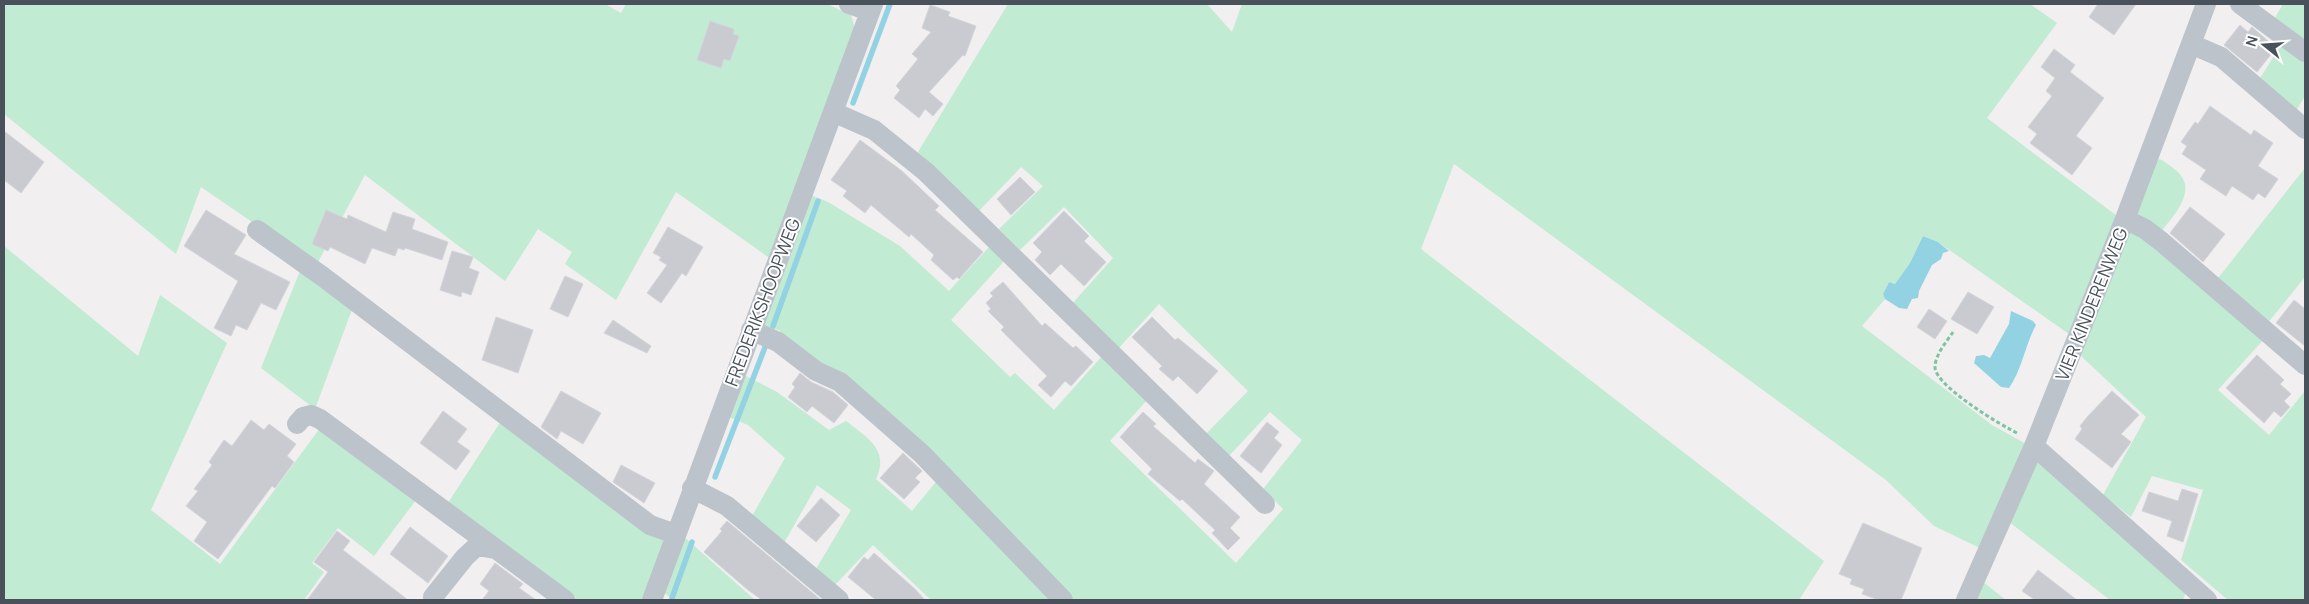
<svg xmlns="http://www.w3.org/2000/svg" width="2309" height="604" font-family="Manrope,sans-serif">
	<rect width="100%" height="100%" fill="#f1efef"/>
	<path fill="#c1ebd2" d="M4,4H605L621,13L626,4H827L851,15L855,28L771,259L676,192L616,300L565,264L572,252L538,229L505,281L365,175L316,266L201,187L176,254L4,114Z
		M1008,4H1207L1232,32L1242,4H2030L2057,23L1987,118L2117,216L2069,334L1938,242L1923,236L1910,263L1895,284L1889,282L1883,294L1885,299L1862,326L1992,425L2026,444L1980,548L1934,526L1886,480L1454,164L1421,249L1824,561L1799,600H1067L790,345L779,330L765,327L763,321L811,195L828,202L900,246L949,291L991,245L1006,259L951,320L1010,377L1015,373L1054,410L1104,354L1149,398L1110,441L1236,563L1283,509L1263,489L1302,440L1270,412L1228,457L1205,435L1248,391L1159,304L1116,351L1071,305L1113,258L1064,207L1020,250L999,229L1043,186L1021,167L977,213L918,152Z
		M2283,4H2305V47L2272,23Z
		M2283,42L2305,58V96L2294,114L2257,83Z
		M2158,159L2162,160C2169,165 2179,171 2183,179C2193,197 2169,221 2159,234L2139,221L2136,210Z
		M2305,168V277L2267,324L2215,282Z
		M2130,228L2265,338L2218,390L2269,435L2305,391V600H2228L2181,560L2203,490L2152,476L2131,517L2103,495L2146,417L2081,356Z
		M4,246L138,356L160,295L227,343L151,510L220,564L323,424L419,496L374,556L338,528L312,563L324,572L304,600H4Z
		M302,266L354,304L315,409L261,368Z
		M744,375L777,392L829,430L846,421C866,437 890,449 876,479L912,511L940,477L1059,600H931L873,545L834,586L816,569L851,510L817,485L784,543L752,516L785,458L748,425L729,417Z
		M503,418L664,540L644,600H571L446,506Z
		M2037,456L2190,581L2183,600H2110L2008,521Z
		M682,535L755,600H672L664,592Z
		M1983,582L2006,600H1975Z"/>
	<path fill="#93d2e3" d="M1923,236L1938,242L1949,251L1943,253L1941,259L1932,265L1919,291L1918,298L1912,299L1907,309L1899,308L1885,299L1883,294L1889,282L1895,284L1910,263Z
		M2011,311L2033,321L2036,325C2025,345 2022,370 2009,388L2001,387L1974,363L1976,356L1984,355L1990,358L2009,324Z"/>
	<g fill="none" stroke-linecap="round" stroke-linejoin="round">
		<path stroke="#93d2e3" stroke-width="5.5" d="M853,103L890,4
			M773,326L818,201
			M715,477L767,342
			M672,598L692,542"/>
	</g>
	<path fill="#c9cbd1" stroke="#d3d5da" d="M2098,4H2136L2114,35L2089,17Z
		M930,5L950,12L948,16L976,26L965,56L963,55L929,92L943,104L933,116L925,109L919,118L894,98L900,90L896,86L918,59L912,54L931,32L922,28Z
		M710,21L734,29L733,34L739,36L730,61L724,59L721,68L697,60Z
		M2240,25L2248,32L2252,27L2276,48L2257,72L2224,45Z
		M2054,49L2075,65L2070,72L2104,98L2076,136L2092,148L2072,175L2030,143L2037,134L2028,127L2052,96L2046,91L2055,78L2041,67Z
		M2210,106L2251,135L2254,130L2273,143L2258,166L2278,179L2265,198L2258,193L2253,200L2232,186L2226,196L2200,179L2206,170L2182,154L2187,146L2181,142L2195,122L2198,124Z
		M4,131L44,162L21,193L4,180Z
		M860,140L902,171L939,206L935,210L983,252L959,279L957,277L953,280L931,260L934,255L911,234L909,237L871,205L865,213L843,196L847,191L831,180Z
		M1020,177L1035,192L1011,215L997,199Z
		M2190,207L2225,234L2203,262L2170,233Z
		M206,210L246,235L234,254L290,282L276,310L261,303L247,330L236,325L231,336L214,328L238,281L184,246Z
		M326,210L347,219L348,215L386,232L393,212L415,219L412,229L448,242L442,260L405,248L404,250L398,248L395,256L372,248L365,264L330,247L328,251L312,244Z
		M1064,211L1089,236L1084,241L1106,262L1084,286L1061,264L1050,275L1035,260L1042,252L1033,243Z
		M668,227L703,247L686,276L682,273L661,303L647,293L667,265L659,260L661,257L653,253Z
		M452,251L473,257L469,268L479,272L471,295L462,292L461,297L440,290Z
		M565,276L583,284L568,317L550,309Z
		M1003,282L1042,326L1045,323L1073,348L1076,346L1093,362L1071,386L1065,381L1051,397L1038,385L1047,376L1001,330L1004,327L988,311L991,309L986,303L993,296L990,293Z
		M1968,292L1994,307L1977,334L1951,319Z
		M2294,300L2305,309V346L2276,323Z
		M1929,309L1947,321L1935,339L1917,327Z
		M496,317L533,330L518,373L482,360Z
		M1152,317L1175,340L1178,338L1218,371L1197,394L1178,376L1173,381L1159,369L1162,366L1132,337Z
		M613,320L651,346L647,353L604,333Z
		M2257,355L2284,380L2280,384L2291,394L2284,401L2290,407L2281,417L2274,411L2264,423L2226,388Z
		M800,373L811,382L833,392L848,405L834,423L812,406L807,412L788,397L795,387L792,384Z
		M561,391L601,413L583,444L561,431L557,439L541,427Z
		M2112,391L2139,415L2121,434L2131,442L2112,468L2075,439L2082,429L2080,426L2088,416Z
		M443,411L467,429L457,442L470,451L456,470L420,443Z
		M1143,412L1156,424L1153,426L1195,463L1198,459L1214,471L1204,484L1240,517L1230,528L1240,538L1228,550L1212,533L1215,530L1182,499L1180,501L1148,474L1152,469L1120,437Z
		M251,420L264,430L269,424L296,444L287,456L294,462L275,488L272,486L218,559L194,541L207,522L186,506L198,491L194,489L212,465L209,462L224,440L232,446Z
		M1267,422L1279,432L1274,438L1282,445L1261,473L1240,456Z
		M903,453L922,471L915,478L920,482L904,499L880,478Z
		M621,465L655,483L644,503L613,482Z
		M2182,489L2198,494L2183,542L2167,536L2172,521L2142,511L2149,492L2178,501Z
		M821,498L840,515L816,542L797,526Z
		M727,521L821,600H762L748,590L704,552L722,531L720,529Z
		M1863,523L1922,548L1901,600H1879L1862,594L1864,589L1850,584L1852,579L1839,574Z
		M410,527L448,556L428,583L390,554Z
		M337,531L350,541L343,550L408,600H307L328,572L314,562Z
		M874,553L915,589L925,600H876L848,577L864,557L868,560Z
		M495,563L523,584L519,588L536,600H482L489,591L480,584Z
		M2038,570L2077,600H2035L2022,591Z"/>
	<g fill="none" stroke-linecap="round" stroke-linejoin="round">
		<path stroke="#7dc5a2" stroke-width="3" stroke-dasharray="4 2.5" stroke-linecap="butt" d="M1953,332C1947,341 1935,355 1935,367C1935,386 2002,426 2019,434"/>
		<path stroke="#bcc3ca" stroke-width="20" d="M849,4L870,11
			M2240,4L2305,52
			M2191,44L2221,57L2305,129
			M833,112L874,130L926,172L1265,504
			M2125,219L2145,229L2162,242L2305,365
			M257,230L322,276L650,525L675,534
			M751,330L778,342L816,371L840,382L922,454L1063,600
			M297,424L303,417L311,415L320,419L565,600
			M2034,446L2207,600
			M692,488L727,506L839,600
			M433,597L465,557L477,546L495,549
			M652,600L873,4
			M1966,600L2034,446L2125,219L2206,4"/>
	</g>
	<g text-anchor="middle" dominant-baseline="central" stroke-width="4" stroke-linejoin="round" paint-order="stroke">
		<g font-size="18" fill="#49525a" stroke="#fff">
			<text transform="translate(762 302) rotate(-69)">FREDERIKSHOOPWEG</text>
			<text transform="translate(2091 304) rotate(-68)">VIER KINDERENWEG</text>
		</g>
	</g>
	<rect width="2309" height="604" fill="none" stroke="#49525a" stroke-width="10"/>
	<g transform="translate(2264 45) rotate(287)" stroke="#ffffff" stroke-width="4" paint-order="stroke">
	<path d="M0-4L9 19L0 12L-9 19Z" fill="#49525a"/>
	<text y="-8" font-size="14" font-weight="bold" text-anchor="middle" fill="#49525a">N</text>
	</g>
</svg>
